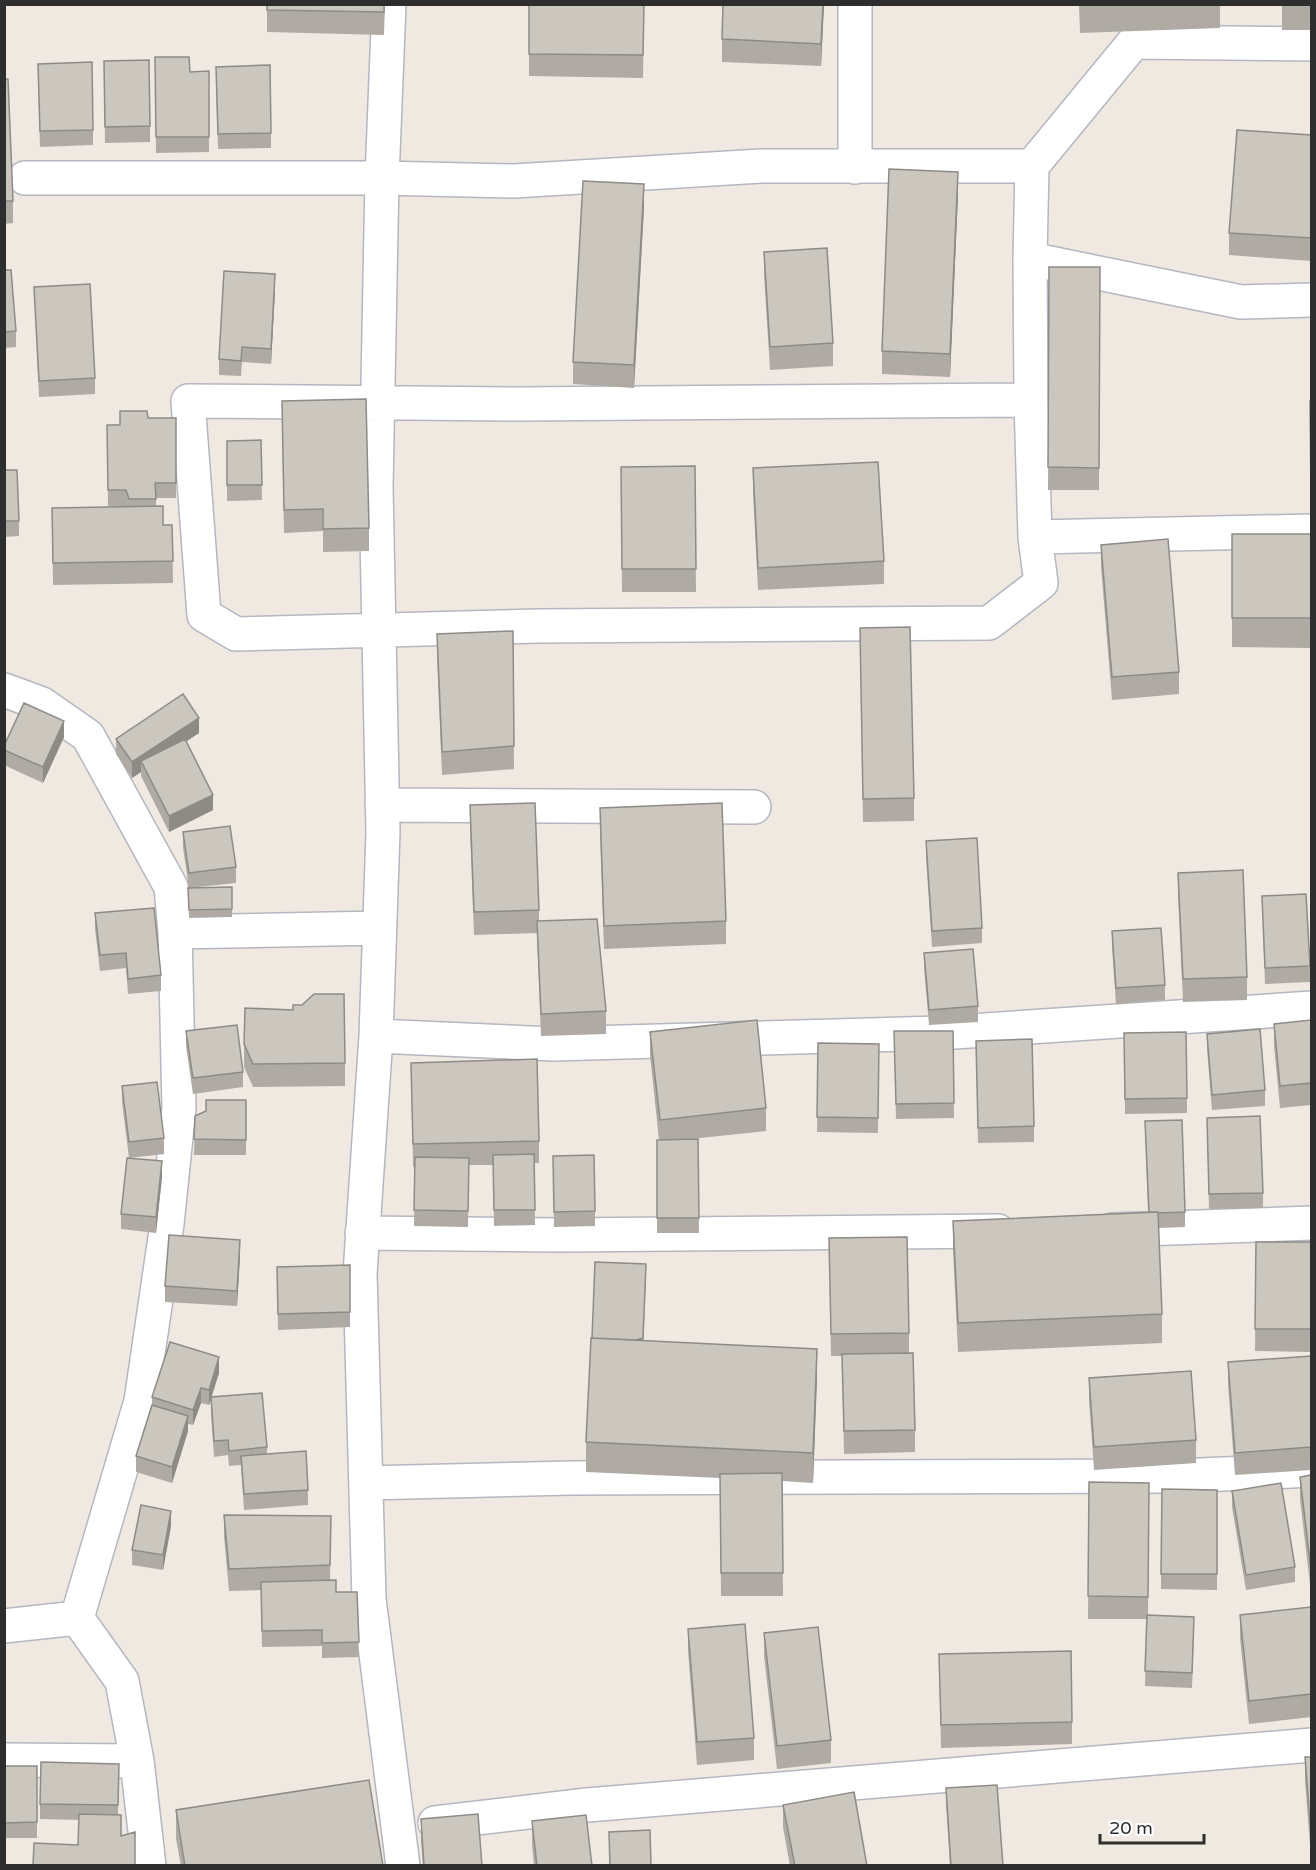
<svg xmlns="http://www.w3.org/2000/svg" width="1316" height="1870" font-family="'Varela Round',sans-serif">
	<rect width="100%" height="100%" fill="#efe9e1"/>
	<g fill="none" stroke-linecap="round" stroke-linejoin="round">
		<defs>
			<path id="minor" d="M389,4L382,178L376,487L383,832L376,1036L360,1274L369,1599L403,1866
				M855,167V4
				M25,178H382L514,181L761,166H1032
				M1030,259L1241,302L1312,300
				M1031,400L521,404L188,401L204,615L236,634L539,626L989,623L1041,583L1035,537L1031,400L1030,259L1032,166L1134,42L1312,44
				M1035,537L1312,531
				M4,690L42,704L88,736L171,887L175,932L179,1108L167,1224L141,1401L77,1618L4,1626
				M382,805L754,807
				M175,932L379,928
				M376,1036L553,1044L940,1033L1312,1008
				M1112,1230L1312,1223
				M362,1233L561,1235L998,1231
				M366,1483L570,1478L1179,1476L1312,1470
				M77,1618L122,1681L137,1761L149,1866
				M4,1760L137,1761
				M435,1823L587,1805L1312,1745"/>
		</defs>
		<use href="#minor" stroke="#b4b7c1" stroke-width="36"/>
		<use href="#minor" stroke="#fff" stroke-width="33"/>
	</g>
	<path fill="#afaba4" d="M267,4H385L384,35L267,32Z
		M529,4H644L643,78L529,76Z
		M824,4L821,66L722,62V39Z
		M1079,4H1220V28L1080,33Z
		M1282,4H1311V30H1282Z
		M155,57L190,72L209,71V152L156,153Z
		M104,61L150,126V142L105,143Z
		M4,79L13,201V223L4,224Z
		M38,80L93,130V145L40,147Z
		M216,83L271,133V148L218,149Z
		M1311,135V261L1229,255V233Z
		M958,195L950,377L882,374V351Z
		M644,207L634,388L573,384V362Z
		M764,252L833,343V366L770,370L764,275Z
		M1049,267H1100L1099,490H1048Z
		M4,270L16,331V347L4,348Z
		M34,287L95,378V394L39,397Z
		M275,290L271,364L242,362L241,376L219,375V359Z
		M1310,401H1311V520Z
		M148,418H176V498H156V506L163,525H172L173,583L53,585L52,508L126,507V506H108L107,425H120Z
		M282,424L369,528V551L323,552V531L284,533Z
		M261,440L262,500L227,501V441Z
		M695,466L696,592H622L621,467Z
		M753,468L884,561V584L758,590L753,491Z
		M4,470L19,521V536L4,537Z
		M1232,534H1311V648L1232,647Z
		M1101,545L1179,672V694L1112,700L1101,567Z
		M860,628L914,798V821L863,822Z
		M513,631L514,769L442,775L437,657V634Z
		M199,733L186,741L213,810L169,832L141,776V772L132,778L116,754V739Z
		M64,737L43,783L4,765V746Z
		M470,805L539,910V921L606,1011V1034L541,1036L537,933L474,935L470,828Z
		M600,808L726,921V944L604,949L600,830Z
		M183,832L236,867V883L189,888L183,848Z
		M926,841L982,928V943L932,947L926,857Z
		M1178,873L1247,977V1000L1183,1002L1178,895Z
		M232,887V917L189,918L188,888Z
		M1262,896L1310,959L1311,940V983L1310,982L1265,984Z
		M95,913L161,975V991L128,994L126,968L100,971L95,929Z
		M1112,931L1165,985V1000L1116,1004L1112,947Z
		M924,953L978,1006V1022L929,1025L924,968Z
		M1311,1020V1105L1280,1108L1274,1046V1024Z
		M186,1031L243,1072V1087L193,1094L186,1046Z
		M894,1031H953L954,1118L896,1119Z
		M650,1032L766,1108V1131L691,1139H698L699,1233H657V1140H659L650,1055Z
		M1186,1032L1187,1113L1125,1114L1124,1033Z
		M1207,1034L1265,1090V1106L1212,1110L1207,1049Z
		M976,1041L1034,1126V1142L978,1143Z
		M818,1043L879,1044L878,1133L817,1132Z
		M244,1044L345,1063V1086L253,1087L244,1067Z
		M411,1063L539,1141V1163H534L535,1225L494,1226L493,1165H469L468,1227L414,1226L415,1167H413Z
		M122,1086L164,1138V1154L129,1158L122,1102Z
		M246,1100V1155H194L195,1116L206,1111Z
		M1145,1121L1185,1212V1227L1158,1228L1162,1314V1343L958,1352L953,1250V1221L1148,1212Z
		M1207,1133L1263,1193V1208L1209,1209Z
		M553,1171L595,1211V1226L554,1227Z
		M162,1177L156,1233L121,1229V1214Z
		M829,1238L909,1333V1353L915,1430V1452L844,1454L842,1356H831Z
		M1256,1242H1311V1352L1255,1351Z
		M240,1256L237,1306L165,1302V1286Z
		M350,1265V1327L278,1330L277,1267Z
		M646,1279L643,1340L817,1378L813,1483L782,1481L783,1596H721L720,1478L586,1472V1442Z
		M1311,1356V1470L1235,1475L1228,1385V1362Z
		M219,1373L211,1397L267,1447V1454L308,1490V1505L244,1510L241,1465L229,1466L228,1455L214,1457L211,1413V1400L209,1405L201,1403L193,1425L188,1424V1431L172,1483L136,1472V1456L152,1405V1397Z
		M1089,1378L1196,1440V1463L1094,1470L1089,1400Z
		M1311,1475V1593L1300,1499V1477Z
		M1089,1482L1149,1483L1148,1615L1194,1633L1192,1688L1145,1686L1147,1619H1088Z
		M1162,1489L1217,1490V1590L1161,1589Z
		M1232,1491L1295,1567V1582L1246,1590L1232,1507Z
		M224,1515L331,1516L330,1580L336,1592H357L359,1657L322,1658V1646L262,1647L261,1590L229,1591L224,1537Z
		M171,1526L163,1570L132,1565V1550Z
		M1311,1607V1717L1249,1724L1240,1638V1615Z
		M688,1629L754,1738V1760L697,1765L688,1651Z
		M764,1633L831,1740V1763L777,1769L764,1656Z
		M939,1654L1072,1722V1744L941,1748Z
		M1305,1757H1311V1858L1305,1780Z
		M119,1764L118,1815L121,1836L78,1845L79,1820L40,1819V1804Z
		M4,1766H37V1838H4Z
		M946,1788L1003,1866H950L946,1804Z
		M783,1805L867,1866H790L783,1827Z
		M176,1810L383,1866H181L176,1839Z
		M421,1819L482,1866H423L421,1841Z
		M532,1821L592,1866H534L532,1844Z"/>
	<path fill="#8e8b86" d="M823,4H824L821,66V44Z
		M958,172V195L950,377V354Z
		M644,184V207L634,388V365Z
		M275,274V290L271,364V349Z
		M199,718V733L145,769L141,761V772L132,778V762Z
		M64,721V737L43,783V767Z
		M213,795V810L169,832V816Z
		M162,1161V1177L156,1233V1217Z
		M240,1240V1256L237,1306V1291Z
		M646,1264L643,1354L591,1367Z
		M817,1349V1378L813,1483V1453Z
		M219,1357V1373L209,1405V1390Z
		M201,1388V1403L193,1425V1410Z
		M188,1416V1431L172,1483V1467Z
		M171,1511V1526L163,1570V1555Z"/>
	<path fill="#cbc7bf" stroke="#8e8b86" stroke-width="1.5" d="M267,4H384V12L267,10Z
		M529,4H644L643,55L529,54Z
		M723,4H823L821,44L722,39Z
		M155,57H189L190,72L209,71V137H156Z
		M149,60L150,126L105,127L104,61Z
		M92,62L93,130L40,131L38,64Z
		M270,65L271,133L218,134L216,67Z
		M4,79H8L13,201H4Z
		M1237,130L1311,135V238L1229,233Z
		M889,169L958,172L950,354L882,351Z
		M583,181L644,184L634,365L573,362Z
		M827,248L833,343L770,347L764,252Z
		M1049,267H1100L1099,468L1048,467Z
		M4,270H11L16,331L4,332Z
		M224,271L275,274L271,349L242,347L241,361L219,359Z
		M90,284L95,378L39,381L34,287Z
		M366,399L369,528L323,529V509L284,510L282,401Z
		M1310,401H1311V498Z
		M120,411H147L148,418H176V483H155L156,499H129L126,490H108L107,425H120Z
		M261,440L262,485H227V441Z
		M878,462L884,561L758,568L753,468Z
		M695,466L696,569H622L621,467Z
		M4,470H17L19,521H4Z
		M163,506V525H172L173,561L53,563L52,508Z
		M1232,534H1311V618H1232Z
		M1168,539L1179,672L1112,677L1101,545Z
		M910,627L914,798L863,799L860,628Z
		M513,631L514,746L442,752L437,634Z
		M183,694L199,718L132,762L116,739Z
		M24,703L64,721L43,767L4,750V746Z
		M185,739L213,795L169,816L141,761Z
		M535,803L539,910L474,912L470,805Z
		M722,803L726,921L604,926L600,808Z
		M230,826L236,867L189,873L183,832Z
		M977,838L982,928L932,931L926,841Z
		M1243,870L1247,977L1183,979L1178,873Z
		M232,887V909L189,910L188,888Z
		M1306,894L1310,966L1265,968L1262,896Z
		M154,908L161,975L128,979L126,953L100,955L95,913Z
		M597,919L606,1011L541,1014L537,921Z
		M1161,928L1165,985L1116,988L1112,931Z
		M1311,940V961L1310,959Z
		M973,949L978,1006L929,1010L924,953Z
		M314,994H344L345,1063L253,1064L244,1044L245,1008L293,1010V1005H302Z
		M757,1020L766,1108L660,1120L650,1032Z
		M1311,1020V1083L1280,1086L1274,1024Z
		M237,1025L243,1072L193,1078L186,1031Z
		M1260,1029L1265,1090L1212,1095L1207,1034Z
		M894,1031H953L954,1103L896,1104Z
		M1186,1032L1187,1098L1125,1099L1124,1033Z
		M1032,1039L1034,1126L978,1128L976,1041Z
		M818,1043L879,1044L878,1118L817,1117Z
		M537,1059L539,1141L413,1144L411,1063Z
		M157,1082L164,1138L129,1142L122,1086Z
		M206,1100H246V1140L194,1139L195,1116L206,1111Z
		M1260,1116L1263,1193L1209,1194L1207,1118Z
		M1182,1120L1185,1212L1158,1213V1212H1149L1145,1121Z
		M698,1139L699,1218H657V1140Z
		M534,1154L535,1210H494L493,1155Z
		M594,1155L595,1211L554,1212L553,1156Z
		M415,1157L469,1158L468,1211L414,1210Z
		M127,1158L162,1161L156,1217L121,1214Z
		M1158,1212L1162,1314L958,1323L953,1221Z
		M169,1235L240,1240L237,1291L165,1286Z
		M907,1237L909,1333L831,1334L829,1238Z
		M1256,1242H1311V1329H1255Z
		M595,1262L646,1264L643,1338L636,1340L592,1338Z
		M350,1265V1312L278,1314L277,1267Z
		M591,1338L817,1349L813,1453L586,1442Z
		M170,1342L219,1357L209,1390L201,1388L193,1410L152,1397Z
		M913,1353L915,1430L844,1431L842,1354Z
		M1311,1356V1447L1235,1453L1228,1362Z
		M1191,1371L1196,1440L1094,1447L1089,1378Z
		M262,1393L267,1447L229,1451L228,1440L214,1441L211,1397Z
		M152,1405L188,1416L172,1467L136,1456Z
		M306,1451L308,1490L244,1494L241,1456Z
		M782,1473L783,1573H721L720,1474Z
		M1311,1475V1570L1300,1477Z
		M1089,1482L1149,1483L1148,1597L1088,1596Z
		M1281,1483L1295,1567L1246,1575L1232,1491Z
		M1162,1489L1217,1490V1574H1161Z
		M141,1505L171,1511L163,1555L132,1550Z
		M224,1515L331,1516L330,1565L229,1569Z
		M336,1580V1592H357L359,1642L322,1643V1630L262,1631L261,1582Z
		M1311,1607V1694L1249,1701L1240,1615Z
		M1147,1615L1194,1617L1192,1673L1145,1671Z
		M745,1624L754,1738L697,1742L688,1629Z
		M818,1627L831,1740L777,1746L764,1633Z
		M1071,1651L1072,1722L941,1725L939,1654Z
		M1305,1757H1311V1836Z
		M41,1762L119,1764L118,1805L40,1804Z
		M4,1766H37V1822L4,1823Z
		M369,1780L383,1866H185L176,1810Z
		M997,1785L1003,1866H951L946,1788Z
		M854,1792L867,1866H795L783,1805Z
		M79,1814L121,1815V1836L135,1832V1866H33L34,1843L78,1845Z
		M478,1814L482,1866H424L421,1819Z
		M586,1815L592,1866H537L532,1821Z
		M650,1830L651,1866H610L609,1832Z"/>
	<rect width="1316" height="1870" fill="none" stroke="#2e2e2e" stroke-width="12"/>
	<path d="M1100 1834v9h104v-9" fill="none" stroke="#2e2e2e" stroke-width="3"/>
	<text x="1109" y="1834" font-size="18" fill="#2e2e2e" stroke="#ffffff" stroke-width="4.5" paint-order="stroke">20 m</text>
</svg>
